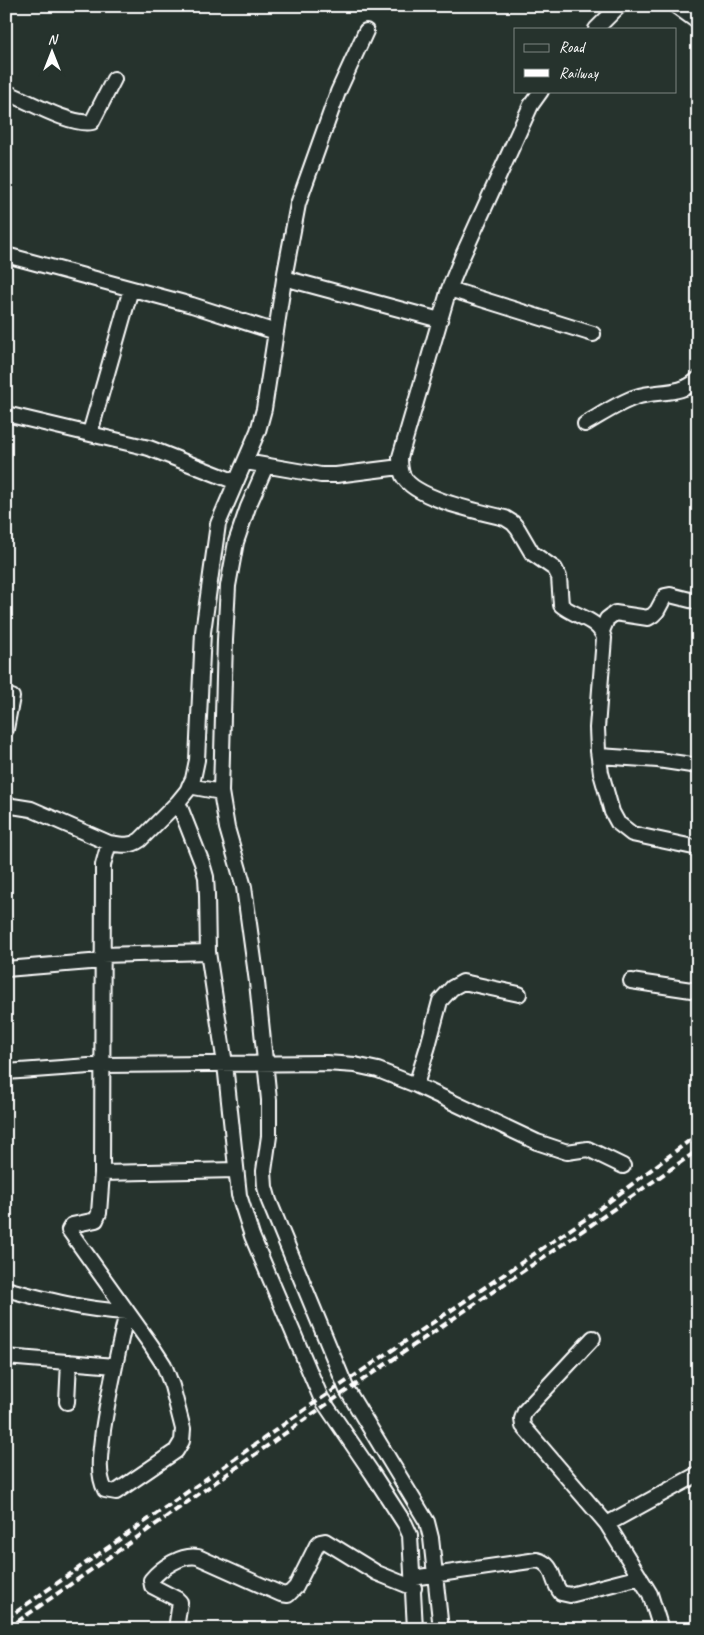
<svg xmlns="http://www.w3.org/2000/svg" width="704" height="1635" font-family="Caveat,sans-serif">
	<rect width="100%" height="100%" fill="#26332d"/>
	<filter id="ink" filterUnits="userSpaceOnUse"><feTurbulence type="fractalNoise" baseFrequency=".02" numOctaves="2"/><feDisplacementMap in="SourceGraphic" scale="10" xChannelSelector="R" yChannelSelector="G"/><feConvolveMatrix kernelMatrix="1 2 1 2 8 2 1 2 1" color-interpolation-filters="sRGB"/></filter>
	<g filter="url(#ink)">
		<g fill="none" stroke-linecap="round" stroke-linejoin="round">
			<defs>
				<path id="street" d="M676,6L698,22
					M596,29L619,6
					M541,91L531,105L463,255L449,289L400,457C400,464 400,470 403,476C415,499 481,512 505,518L513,523L518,529L532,553L555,569L559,577L561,605C575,617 599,619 604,638L597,728L598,751L601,773L612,812L618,823L632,834L698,848
					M6,92C28,101 71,126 92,122L114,79
					M6,255L192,305L276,332
					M284,278L440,320
					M449,289L593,334
					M6,414L149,448L236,482
					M585,424C601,415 618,403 636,397C657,390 682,396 698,379
					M90,433L131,289
					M246,462L321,475H336L400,467
					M602,631L607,619L615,613L648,618L653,615L657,611L665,596L670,595L698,602
					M6,729L12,697
					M599,756L658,760L698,766
					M189,786L221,792L227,828L244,887L257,982L269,1100V1136L264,1171L265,1187L269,1201L347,1390L427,1522L431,1538L441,1629
					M221,792L225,640L228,586L236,542L248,507L266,466
					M178,802L202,863L206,877L207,895L208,952L225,1064L239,1195L252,1236L321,1398L372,1473L405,1524L410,1535L415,1629
					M6,805L31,809L109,843
					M102,955L208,952
					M6,969L102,961
					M631,981L698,991
					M6,1072L103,1065L326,1063L355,1065L378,1070L416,1085L537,1142L567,1152L588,1149L623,1166
					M416,1085L428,1046L440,1001L452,988L463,982L519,994
					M102,1173L236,1170
					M6,1289C46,1300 85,1310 127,1312C118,1351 109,1390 103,1430C101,1450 96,1471 105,1490L116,1492L176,1451L182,1441L183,1429L172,1386L164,1365L151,1345L69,1230L72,1225L96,1220L99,1213L102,1173L103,865L109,843C122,845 130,847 140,840L178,802L187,791L193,779L197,760L203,632L218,524L258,431L264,409L285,273L298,204L338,92L366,31
					M593,1338L525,1411L522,1419L523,1426L607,1524L650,1594L661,1629
					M6,1357L115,1366
					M67,1402L69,1362
					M607,1524L698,1474
					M412,1578L537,1560C556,1565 550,1580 561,1593L570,1595L640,1577
					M176,1629L180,1602L177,1599L152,1586L151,1580C162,1567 182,1554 198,1557L281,1594L288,1595L296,1587L317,1545L320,1542L325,1541L377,1573L414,1588"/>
			</defs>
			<use href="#street" stroke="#fff" stroke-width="18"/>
			<use href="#street" stroke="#26332d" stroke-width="14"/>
			<path stroke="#fff" stroke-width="4" stroke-dasharray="8 4" stroke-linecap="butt" d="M6,1619L313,1404L590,1216L698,1134
				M7,1629L314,1413L591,1225L698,1150"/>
		</g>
	</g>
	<rect width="704" height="1635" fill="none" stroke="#26332d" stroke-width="25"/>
	<rect x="12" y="12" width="679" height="1610" fill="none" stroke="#fff" stroke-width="2" filter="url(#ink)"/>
	<rect x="514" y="28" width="162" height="65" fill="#26332d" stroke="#7d8581"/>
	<rect x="524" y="44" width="25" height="8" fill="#26332d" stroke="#7d8581"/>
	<text x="559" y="52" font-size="15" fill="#ffffff">Road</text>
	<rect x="524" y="69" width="25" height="8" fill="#ffffff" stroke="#7d8581"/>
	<text x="559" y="78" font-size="15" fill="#ffffff">Railway</text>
	<g transform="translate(52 52)" stroke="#26332d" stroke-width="4" paint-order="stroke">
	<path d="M0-4L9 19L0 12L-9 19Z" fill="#ffffff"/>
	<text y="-8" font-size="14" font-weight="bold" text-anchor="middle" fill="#ffffff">N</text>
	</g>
</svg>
